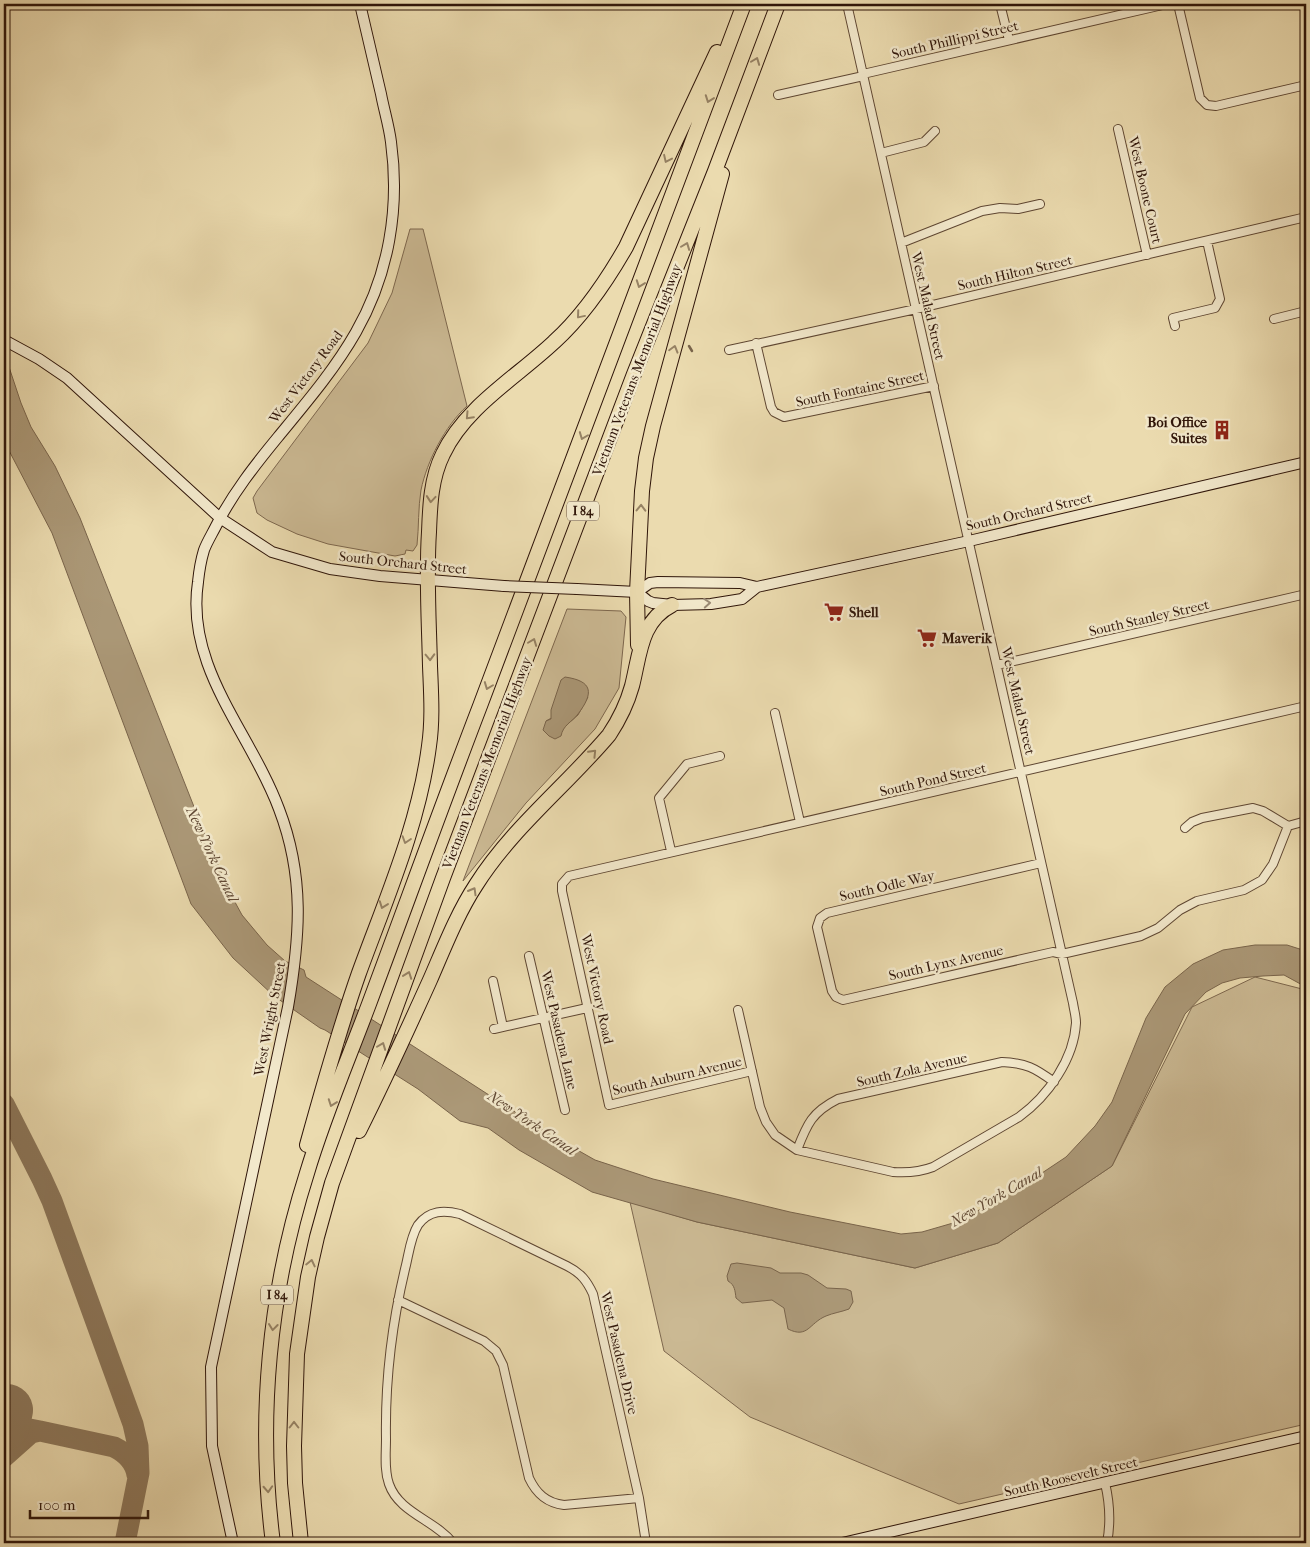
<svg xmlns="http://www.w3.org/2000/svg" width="1310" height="1547" font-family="'IM FELL French Canon',serif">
	<rect width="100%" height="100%" fill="#ebdbaf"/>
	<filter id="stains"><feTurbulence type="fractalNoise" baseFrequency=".004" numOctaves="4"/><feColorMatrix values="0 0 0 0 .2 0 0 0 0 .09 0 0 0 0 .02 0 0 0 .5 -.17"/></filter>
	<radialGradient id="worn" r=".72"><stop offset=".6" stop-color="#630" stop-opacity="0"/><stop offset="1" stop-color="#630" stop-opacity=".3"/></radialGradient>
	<path fill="#cbb993" stroke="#7d674e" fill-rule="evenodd" d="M410,229H423L467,406C445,426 427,461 421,490C418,508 419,527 417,545L413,551L406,550L405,554L395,556L328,544L297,534L267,520L257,513L253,498L257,491L368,343L392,293Z
		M567,609L621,611L626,617L619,688L595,729L526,803L463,881ZM588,697L578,715L562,729L546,721Z
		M1255,977L1306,990V1424L959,1504L750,1417L664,1351L630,1202L697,1222L915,1268L998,1243L1112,1166L1192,1007Z"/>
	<path fill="#ab9877" stroke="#79644b" d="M4,344L8,364L21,403L31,427L55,466L80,518L202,827L230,893L242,915L267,945L285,961L304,970L306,977L551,1135L595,1160L653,1179L790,1212L901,1234L922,1232L960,1221L1033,1179L1066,1157L1095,1126L1112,1102L1146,1018L1165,987L1193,964L1223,950L1255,945H1287L1306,951V987L1284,975L1263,976L1240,978L1222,983L1206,992L1185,1014L1112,1166L998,1243L915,1268L697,1222L592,1192L519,1150L488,1128L460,1121L418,1089L325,1030L320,1028L274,996L233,958L191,904L52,533L4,441Z
		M565,677C593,681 594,693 578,714C572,722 563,725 561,736L555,739L549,736L543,730L546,721L551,719V710L561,680Z
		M737,1263L771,1268L780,1273H801L808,1275L827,1288L846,1289L851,1291L853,1302L849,1309C841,1312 833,1313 826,1316C809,1323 808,1339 788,1329L784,1308L772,1300L742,1303L736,1298C735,1291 735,1285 728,1281L727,1276L731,1264Z"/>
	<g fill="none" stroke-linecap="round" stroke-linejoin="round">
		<path stroke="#79644b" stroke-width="2.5" d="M689,346L692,351"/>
		<path stroke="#8d785c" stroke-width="21" d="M4,1104L42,1179L52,1201L133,1424L138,1446L139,1473L125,1543
			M4,1424L40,1431
			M4,1457L31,1433L40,1431L114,1447C126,1453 135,1461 137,1475"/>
		<path stroke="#8d785c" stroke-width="52" d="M4,1425L7,1410"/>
		<defs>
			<path id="street" d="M1000,4L1009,40
				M1178,4L1200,98L1207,105L1216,106L1306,85
				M778,95L859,77L863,74L1167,4
				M1118,129L1147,255
				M881,153L924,142L935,131
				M901,243L982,211L1000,208L1018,209L1040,204
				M1274,319L1306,311
				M1175,326L1173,318L1215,308L1220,299L1207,241
				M756,343L771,407L774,412L784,417L934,386
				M729,350L916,309L1306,217
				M997,665L1306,594
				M775,713L800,822
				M1185,828L1192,822L1202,818L1253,808L1263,811L1288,826
				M671,851L659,798L687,764L720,756
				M1041,863L827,913L820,918L817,927L832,991L836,997L843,1000L1053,952L1062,954L1141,936L1158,928L1180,910L1197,901L1244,890L1262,880L1273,864L1288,826L1306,821
				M529,956L565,1110
				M493,981L503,1027
				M738,1010L760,1107L766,1122L775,1135L797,1150L893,1172C907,1173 920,1172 933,1167L1019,1117C1048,1096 1074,1059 1076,1023C1076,1016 1074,1010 1073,1003L847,4
				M494,1029L587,1008
				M752,1071L609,1105L562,891V884L569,876L1306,706
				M797,1150C807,1124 812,1112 838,1099L1002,1062C1026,1063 1035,1068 1054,1082
				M398,1300L484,1341L496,1351L503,1365L529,1478C536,1493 546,1503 564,1505L639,1498
				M1105,1483C1110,1504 1111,1522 1107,1543
				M453,1543C435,1520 399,1513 389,1484C384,1470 386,1454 386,1439C385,1380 392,1322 406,1265C409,1252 411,1236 418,1225C429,1210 444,1210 460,1214L567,1266C581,1273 587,1281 593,1294L639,1498L646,1543"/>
			<path id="secondary" d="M4,340L39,359L67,378L220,518L272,552L330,569L380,576L504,586
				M577,589L637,592L650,583L658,582L740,583L757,587
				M637,592L648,601L653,603L672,605L711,604L742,599L757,587L969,541L1306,462
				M233,1543L212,1446L211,1367L288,1007C300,937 305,877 279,809C251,733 185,668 198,582C199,572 201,560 204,550C207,542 212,534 216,526C233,493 255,465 278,437C306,403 335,369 356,332C389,274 400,208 391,142C389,126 384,110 381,94C374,64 367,34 360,4
				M842,1543L1306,1436"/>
			<path id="highway" d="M638,645L637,592L642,491L646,458L653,426L722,174
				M359,1131C384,1081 407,1031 430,980C444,948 457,914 476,885C512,828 566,786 609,735C619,720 627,704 632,686C640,655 640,621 672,605
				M307,1145C323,1087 339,1030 359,973C386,899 419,824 429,746C433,719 431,692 430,666C429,621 426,576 429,532C430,505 431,478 443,454C465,407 517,377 554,342C584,315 606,282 626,247L717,52
				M273,1543C257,1419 269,1292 307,1173C324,1116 348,1060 369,1004C406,905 442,805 480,706C569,472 657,238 744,4
				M301,1543L295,1483L294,1446L297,1354L308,1277L317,1237L332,1183L443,878L634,374L715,171L778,4"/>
		</defs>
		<use href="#street" stroke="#5e4632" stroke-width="10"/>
		<use href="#secondary" stroke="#2f1509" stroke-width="12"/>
		<use href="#highway" stroke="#2f1509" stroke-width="16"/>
		<use href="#street" stroke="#f2e8cb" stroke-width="8"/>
		<use href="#secondary" stroke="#f2e8cb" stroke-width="10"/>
		<use href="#highway" stroke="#ebdbaf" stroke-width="14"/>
		<defs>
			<path id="secondary-bridge" d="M504,586L577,589"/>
		</defs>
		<use href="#secondary-bridge" stroke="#2f1509" stroke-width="12" stroke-linecap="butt"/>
		<use href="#secondary-bridge" stroke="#f2e8cb" stroke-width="10"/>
	</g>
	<defs><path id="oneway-chevron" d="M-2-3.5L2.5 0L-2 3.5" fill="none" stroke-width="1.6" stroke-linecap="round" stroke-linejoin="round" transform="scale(1.25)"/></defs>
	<g stroke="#968264">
		<use href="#oneway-chevron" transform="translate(756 61) rotate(-69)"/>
		<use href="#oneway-chevron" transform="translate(709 99) rotate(110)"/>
		<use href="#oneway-chevron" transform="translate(667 159) rotate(115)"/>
		<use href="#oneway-chevron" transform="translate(686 246) rotate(-69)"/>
		<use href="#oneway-chevron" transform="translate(640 284) rotate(110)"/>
		<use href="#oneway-chevron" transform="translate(580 315) rotate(130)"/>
		<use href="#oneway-chevron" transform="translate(674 349) rotate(-74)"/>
		<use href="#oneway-chevron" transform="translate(469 416) rotate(133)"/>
		<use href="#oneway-chevron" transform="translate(583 436) rotate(111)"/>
		<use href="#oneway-chevron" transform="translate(431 499) rotate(95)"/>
		<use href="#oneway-chevron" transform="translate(641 508) rotate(-89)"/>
		<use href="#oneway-chevron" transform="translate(533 642) rotate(-69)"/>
		<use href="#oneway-chevron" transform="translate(430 657) rotate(88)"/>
		<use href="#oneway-chevron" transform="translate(488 686) rotate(111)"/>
		<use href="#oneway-chevron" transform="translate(593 753) rotate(-46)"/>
		<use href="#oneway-chevron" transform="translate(406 840) rotate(108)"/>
		<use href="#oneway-chevron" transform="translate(473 891) rotate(-60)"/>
		<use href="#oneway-chevron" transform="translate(383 905) rotate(110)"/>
		<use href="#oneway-chevron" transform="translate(408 975) rotate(-70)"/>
		<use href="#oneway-chevron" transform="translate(382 1046) rotate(-69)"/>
		<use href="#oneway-chevron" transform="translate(332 1103) rotate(110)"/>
		<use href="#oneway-chevron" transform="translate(311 1263) rotate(-77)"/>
		<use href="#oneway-chevron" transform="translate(273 1327) rotate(97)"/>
		<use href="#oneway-chevron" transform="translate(294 1425) rotate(-90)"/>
		<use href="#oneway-chevron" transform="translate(268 1489) rotate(87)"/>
	</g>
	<use stroke="#9a8974" href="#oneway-chevron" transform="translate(707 603) rotate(-4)"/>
	<defs>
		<symbol id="building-bare" viewBox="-9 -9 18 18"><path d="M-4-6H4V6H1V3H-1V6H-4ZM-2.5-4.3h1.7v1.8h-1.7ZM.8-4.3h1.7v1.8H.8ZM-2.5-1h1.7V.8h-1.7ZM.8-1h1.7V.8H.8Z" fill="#8f2418" stroke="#f2e8cb" stroke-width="2.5" paint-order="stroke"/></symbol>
		<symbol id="supermarket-bare" viewBox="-9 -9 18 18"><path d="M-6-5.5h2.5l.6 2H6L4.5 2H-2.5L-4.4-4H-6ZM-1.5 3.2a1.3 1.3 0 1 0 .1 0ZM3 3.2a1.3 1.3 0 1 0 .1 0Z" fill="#8f2418" stroke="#f2e8cb" stroke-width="2.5" paint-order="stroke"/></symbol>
	</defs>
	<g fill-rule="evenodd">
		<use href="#building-bare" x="1208" y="416" width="28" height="28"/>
		<use href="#supermarket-bare" x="820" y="598" width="28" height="28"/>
		<use href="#supermarket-bare" x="913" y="624" width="28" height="28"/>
	</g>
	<g text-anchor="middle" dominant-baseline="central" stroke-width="5" stroke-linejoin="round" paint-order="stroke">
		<g fill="#f2e8cb" stroke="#6a5443" stroke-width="1">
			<rect x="567" y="501.5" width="32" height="19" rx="4"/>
			<rect x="261" y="1285.5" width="32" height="19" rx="4"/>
		</g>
		<g font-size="12" font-weight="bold" fill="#2f1509">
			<text x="583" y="511">I 84</text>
			<text x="277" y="1295">I 84</text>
		</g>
		<g font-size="14" fill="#2f1509" stroke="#f2e8cb">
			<text transform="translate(955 40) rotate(-13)">South Phillippi Street</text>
			<text transform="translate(1145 190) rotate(77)">West Boone Court</text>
			<text transform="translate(1015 273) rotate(-13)">South Hilton Street</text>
			<text transform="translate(928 306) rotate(77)">West Malad Street</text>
			<text transform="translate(637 370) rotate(-69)">Vietnam Veterans Memorial Highway</text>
			<text transform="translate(306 377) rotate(-53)">West Victory Road</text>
			<text transform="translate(860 389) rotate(-12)">South Fontaine Street</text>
			<text transform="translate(1029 512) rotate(-13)">South Orchard Street</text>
			<text transform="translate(403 563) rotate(6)">South Orchard Street</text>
			<text transform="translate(1149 618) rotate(-13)">South Stanley Street</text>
			<text transform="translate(1018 701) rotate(77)">West Malad Street</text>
			<text transform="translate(487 763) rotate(-69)">Vietnam Veterans Memorial Highway</text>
			<text transform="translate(933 780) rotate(-13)">South Pond Street</text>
			<text transform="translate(887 886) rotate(-13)">South Odle Way</text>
			<text transform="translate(946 963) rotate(-13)">South Lynx Avenue</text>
			<text transform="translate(597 989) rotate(78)">West Victory Road</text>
			<text transform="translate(270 1019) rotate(-79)">West Wright Street</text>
			<text transform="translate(559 1030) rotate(77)">West Pasadena Lane</text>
			<text transform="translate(912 1070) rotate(-13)">South Zola Avenue</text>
			<text transform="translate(677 1076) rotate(-13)">South Auburn Avenue</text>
			<text transform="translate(619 1353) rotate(77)">West Pasadena Drive</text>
			<text transform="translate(1071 1477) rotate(-13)">South Roosevelt Street</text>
		</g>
		<g font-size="14" font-weight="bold" fill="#2f1509" stroke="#f2e8cb" text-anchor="start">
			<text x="1207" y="422" text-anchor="end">Boi Office<tspan x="1207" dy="16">Suites</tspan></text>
			<text x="849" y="612">Shell</text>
			<text x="942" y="638">Maverik</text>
		</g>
		<g font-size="15" font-style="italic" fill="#614935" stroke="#f2e8cb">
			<text transform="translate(212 854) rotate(65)">New York Canal</text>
			<text transform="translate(532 1123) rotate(34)">New York Canal</text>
			<text transform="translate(996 1197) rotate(-30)">New York Canal</text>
		</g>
	</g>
	<rect width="1310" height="1547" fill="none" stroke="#ebdbaf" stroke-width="20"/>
	<rect x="5" y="5" width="1300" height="1537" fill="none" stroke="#2f1509" stroke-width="2.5"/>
	<rect x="10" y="10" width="1290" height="1527" fill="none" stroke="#2f1509"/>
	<path d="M30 1510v8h118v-8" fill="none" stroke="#2f1509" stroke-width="2.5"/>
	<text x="38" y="1510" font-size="15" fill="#2f1509" stroke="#f2e8cb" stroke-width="4" paint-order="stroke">100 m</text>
	<rect width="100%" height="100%" filter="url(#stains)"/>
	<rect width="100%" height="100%" fill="url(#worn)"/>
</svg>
